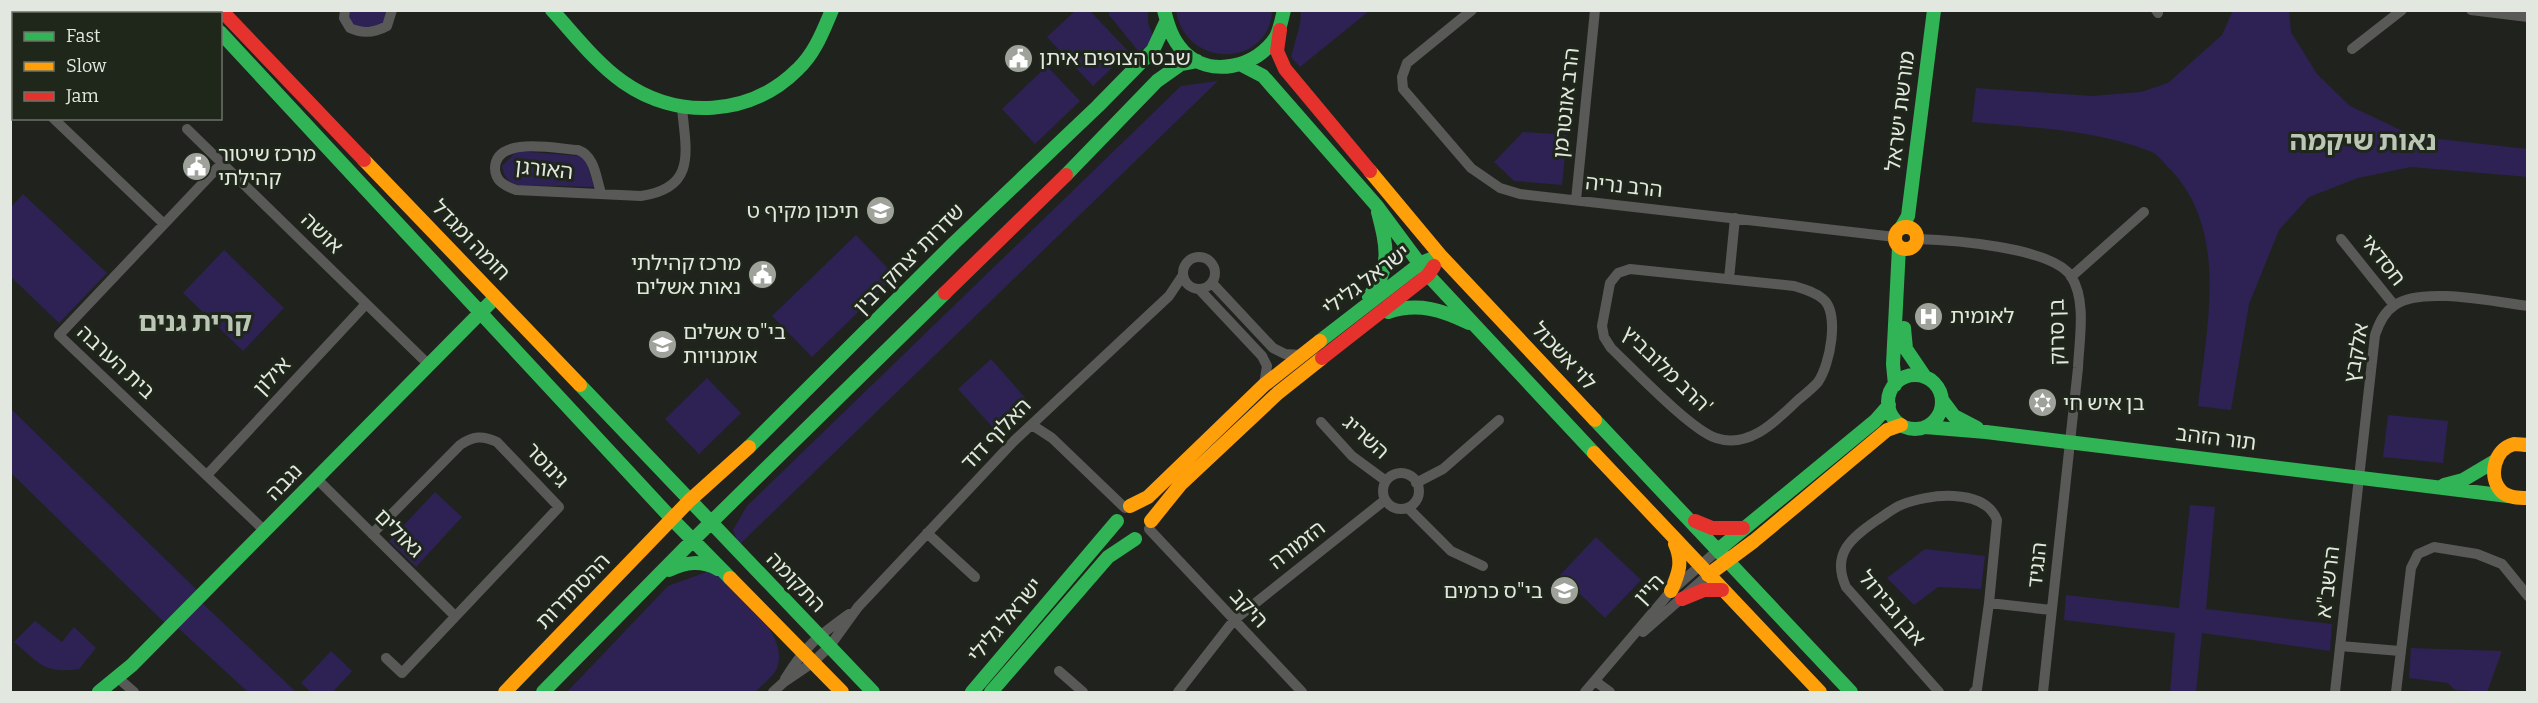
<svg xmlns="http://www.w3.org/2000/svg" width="2538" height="703" font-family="Bitter,'Noto Sans Hebrew',serif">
	<rect width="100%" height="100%" fill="#20231d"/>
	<path fill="#2e2154" d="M1176,10H1272C1270,68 1185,70 1176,10Z
		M2233,10L2289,11L2291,32L2317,74L2350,106L2413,136L2527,149L2528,177L2411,167L2358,178L2309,197L2279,230L2249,304L2231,410L2198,406C2206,329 2230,233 2171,170C2165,165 2159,155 2152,152C2095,129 2032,128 1972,122L1976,88L2092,96L2141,92L2168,83L2222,35Z
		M349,11H389L385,24L376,29L352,26L348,18Z
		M1075,11H1090L1129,52L1093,86L1047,37Z
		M1109,11H1148V23L1154,39L1139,52L1109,15Z
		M1301,11V10L1369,11L1300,67L1291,57L1300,24Z
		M1047,66L1080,101L1035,144L1002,109Z
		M1218,81L739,545L733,530L747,506L1181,86Z
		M1523,132L1567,135L1562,185L1514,181L1494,162Z
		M517,151L581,156L586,161L594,187L518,185C508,181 504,178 502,166Z
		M23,194L107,273L59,323L11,277V207Z
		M856,235L895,276L812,357L772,316Z
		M224,250L284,308L243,351L183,293Z
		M991,359L1028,401L996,431L958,389Z
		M707,378L741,413L699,454L665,419Z
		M10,408L198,591L166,624L11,473Z
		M2388,415L2448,421L2443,463L2383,457Z
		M435,492L462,517L416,567L389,541Z
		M2190,505L2215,507L2206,609L2332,624L2330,651L2202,633L2196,692H2170L2175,633L2064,620L2066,595L2179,608Z
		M1596,537L1641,580L1605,618L1560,575Z
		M1925,549L1985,556L1981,589L1938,587L1914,605L1887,578Z
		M712,570C735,593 790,632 777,668C774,676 761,686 755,692H567L668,586Z
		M201,602L296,692H248L177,627Z
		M35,621L62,642L74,627L96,648L79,669C44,674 39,663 14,642Z
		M2411,648L2502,651L2487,692L2455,690L2448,683L2409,678Z
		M331,651L352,671L333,692H311L301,683Z"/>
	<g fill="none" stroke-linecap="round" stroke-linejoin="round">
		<path stroke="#595a58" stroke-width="10" d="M345,10L344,18L350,28C363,34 374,33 387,26L392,10
			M1472,10L1407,63L1402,77L1403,89L1471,168L1500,188L1520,194L1895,237
			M2156,10L2158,13
			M2471,10L2528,17
			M2352,49L2402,10
			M10,78L14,81
			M53,118L164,224
			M187,129L429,365
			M222,163L59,335L265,531
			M601,193C596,178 595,156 578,150C557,149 496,135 495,168C495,182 506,186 516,190L641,196C697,188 686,151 682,108
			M1576,200L1595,10
			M1917,239C1951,240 2051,247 2071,276C2087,301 2079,340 2078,368L2043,692
			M2341,239L2394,305
			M1183 273a16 16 0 1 1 32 0a16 16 0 1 1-32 0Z
			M1630,269L1794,286C1804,289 1815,292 1823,299C1840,313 1830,365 1818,382C1813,388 1804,395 1798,400C1775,422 1749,449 1716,438C1691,430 1633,369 1611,348L1604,337L1602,326L1610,283L1618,273Z
			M2071,277L2144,212
			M1729,279L1735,218
			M1212,283L1273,348L1285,354L1300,355
			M1200,290L1262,356L1267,366L1264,385
			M1321,422L1352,456L1386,481
			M1032,425L1052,438L1125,508
			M1383 491a18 18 0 1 1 36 0a18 18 0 1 1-36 0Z
			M207,475L366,304
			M316,478L455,616
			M1416,483L1443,469L1499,420
			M1408,508L1451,551L1483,566
			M1149,529L1302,692
			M927,533L975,577
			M372,534L460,445C473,436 482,435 497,442L559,507L402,673L386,658
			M1989,603L2051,610
			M1643,632L1708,575
			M2340,646L2400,651
			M1059,671L1083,692
			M118,678L134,692
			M785,679C806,645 817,637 849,614
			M1595,681L1610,692
			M773,692L784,682L812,663L829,647L858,607L1015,440L1169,296L1183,275
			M1178,692L1234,620L1385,500
			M1585,692L1671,591L1718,550
			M1939,692L1846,587C1831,554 1851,538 1877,520C1885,515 1892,509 1901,505C1927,494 1984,487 1997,520L1989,603L1977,689L1974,692
			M2335,692L2375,335C2379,323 2384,312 2395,305C2421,286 2496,302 2528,306
			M2396,692L2411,568L2418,554L2434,547L2477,554L2502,564L2528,596"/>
		<path stroke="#30b455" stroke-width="14" d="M201,10L203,14
			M552,10C574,34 596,63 623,82C677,120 750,117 798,69C815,53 823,31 832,10
			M1164,10C1168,26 1172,39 1183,51C1210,79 1257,67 1276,37C1280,29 1282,18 1284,10
			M46,14L50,10
			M220,32L671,518L730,578
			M10,47L14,44
			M1242,65L1263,76L1376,205L1428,275L1594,453
			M1066,175L1157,81L1181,64L1197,61
			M1901,228L1908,216L1934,10
			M1369,297C1392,267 1387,247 1378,212
			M1388,312C1418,302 1442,310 1469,323
			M1904,328L1906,349L1925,377
			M1320,341L1421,263L1431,259
			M1888 402a27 27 0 1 1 54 0a27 27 0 1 1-54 0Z
			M580,385L873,692
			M1895,385L1893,364L1899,247
			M1942,400L1954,416L1977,428
			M1595,420L1851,692
			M1925,427L1986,432L2508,496
			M749,447L954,243L1098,106L1153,50L1166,22
			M2444,485L2463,480L2495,461
			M1718,550L1875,421L1889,405
			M669,570C686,562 701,560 718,569
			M99,692L132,665L490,303
			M543,692L693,540L945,293
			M972,692L1117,521
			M991,692L1108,557L1135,539"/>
		<path stroke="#ff9f0a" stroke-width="14" d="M364,160L580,385
			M1370,171L1440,255L1595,420
			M1895 238a11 11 0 1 1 22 0a11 11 0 1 1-22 0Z
			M2528,445C2524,445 2518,444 2514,444C2494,449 2488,477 2501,491C2508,498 2519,498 2528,498
			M1594,453L1820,692
			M1130,506L1148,497L1264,385L1320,341
			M1151,521L1180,485L1278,393L1322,358
			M1708,575L1754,541L1887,430L1901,425
			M730,578L842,692
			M1671,591C1679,573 1683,562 1675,544
			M505,692L689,501L749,447"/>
		<path stroke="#e5322d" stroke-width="14" d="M221,10L364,160
			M1280,30L1277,51L1285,69L1370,171
			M945,293L1066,175
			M1322,358L1428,275L1434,266
			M1695,521L1712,528H1743
			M1682,599L1704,590H1722"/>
	</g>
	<defs>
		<symbol id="civic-disc" viewBox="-11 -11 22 22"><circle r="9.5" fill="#9ea29b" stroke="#1f261a"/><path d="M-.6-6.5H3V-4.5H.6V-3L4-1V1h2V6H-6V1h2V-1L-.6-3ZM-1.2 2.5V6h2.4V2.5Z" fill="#fff"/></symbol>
		<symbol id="school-disc" viewBox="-11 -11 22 22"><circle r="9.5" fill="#9ea29b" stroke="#1f261a"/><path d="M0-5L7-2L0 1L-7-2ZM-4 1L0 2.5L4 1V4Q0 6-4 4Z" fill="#fff"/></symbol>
		<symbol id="hospital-disc" viewBox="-11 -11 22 22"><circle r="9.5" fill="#9ea29b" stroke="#1f261a"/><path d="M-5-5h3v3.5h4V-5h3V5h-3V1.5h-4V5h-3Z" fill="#fff"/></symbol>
		<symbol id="synagogue-disc" viewBox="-11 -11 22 22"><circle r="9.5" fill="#9ea29b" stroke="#1f261a"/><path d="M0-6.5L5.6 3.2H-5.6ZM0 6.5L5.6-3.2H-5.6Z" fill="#fff"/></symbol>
	</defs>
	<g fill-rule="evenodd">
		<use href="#civic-disc" x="1002" y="42" width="33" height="33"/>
		<use href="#civic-disc" x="180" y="150" width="33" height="33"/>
		<use href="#school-disc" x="864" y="194" width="33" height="33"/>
		<use href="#civic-disc" x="746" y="258" width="33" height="33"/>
		<use href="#hospital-disc" x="1912" y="300" width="33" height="33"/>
		<use href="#school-disc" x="646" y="328" width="33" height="33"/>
		<use href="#synagogue-disc" x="2026" y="386" width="33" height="33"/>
		<use href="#school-disc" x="1548" y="574" width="33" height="33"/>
	</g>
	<g text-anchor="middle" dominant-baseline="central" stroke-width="6" stroke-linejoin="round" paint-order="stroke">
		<g font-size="21" fill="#e2e7df" stroke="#1f261a" text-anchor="start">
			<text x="1039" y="58">שבט הצופים איתן</text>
			<text x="218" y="154">מרכז שיטור<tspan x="218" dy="24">קהילתי</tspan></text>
			<text x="859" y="211" text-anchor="end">תיכון מקיף ט</text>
			<text x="741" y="263" text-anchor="end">מרכז קהילתי<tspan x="741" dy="24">נאות אשלים</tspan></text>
			<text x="1950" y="316">לאומית</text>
			<text x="683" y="332">בי"ס אשלים<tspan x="683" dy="24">אומנויות</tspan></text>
			<text x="2063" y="403">בן איש חי</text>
			<text x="1543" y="591" text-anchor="end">בי"ס כרמים</text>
		</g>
		<g font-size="21" fill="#e2e7df" stroke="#1f261a">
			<text transform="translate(1566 103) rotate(-84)">הרב אונטרמן</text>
			<text transform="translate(1900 111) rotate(-83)">מורשת ישראל</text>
			<text transform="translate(544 169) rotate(6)">האורגן</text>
			<text transform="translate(1624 186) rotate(6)">הרב נריה</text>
			<text transform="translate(322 233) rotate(44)">אושה</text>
			<text transform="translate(471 240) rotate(46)">חומה ומגדל</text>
			<text transform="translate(909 259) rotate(-45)">שדרות יצחק רבין</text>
			<text transform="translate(2383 260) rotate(52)">חסדאי</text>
			<text transform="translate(1366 280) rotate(-37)">ישראל גלילי</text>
			<text transform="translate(2057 332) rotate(-91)">בן סרוק</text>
			<text transform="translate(2356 353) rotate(-80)">אלקבץ</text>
			<text transform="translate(1564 356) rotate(47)">לוי אשכול</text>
			<text transform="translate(116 362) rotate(43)">בית הערבה</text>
			<text transform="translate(1667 370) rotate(44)">הרב מלובביץ'</text>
			<text transform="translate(272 376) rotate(-47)">אילון</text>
			<text transform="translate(996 434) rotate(-46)">האלוף דוד</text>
			<text transform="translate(1366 437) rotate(42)">השריג</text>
			<text transform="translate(2216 438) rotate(7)">תור הזהב</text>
			<text transform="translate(547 465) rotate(47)">גינוסר</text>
			<text transform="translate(284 482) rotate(-46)">נגבה</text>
			<text transform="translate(399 533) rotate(45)">גאולים</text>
			<text transform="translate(1297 545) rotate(-38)">הזמורה</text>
			<text transform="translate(2037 565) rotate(-84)">הנגיד</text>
			<text transform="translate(796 582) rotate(46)">התקומה</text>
			<text transform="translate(2328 582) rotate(-83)">הרשב"א</text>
			<text transform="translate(1649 589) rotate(-47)">היין</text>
			<text transform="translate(573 591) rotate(-46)">ההסתדרות</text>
			<text transform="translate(1249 608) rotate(47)">היקב</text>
			<text transform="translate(1892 608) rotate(50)">אבן גבירול</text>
			<text transform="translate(1005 620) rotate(-50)">ישראל גלילי</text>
		</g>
		<g font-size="27" font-weight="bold" fill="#bcc6b6" stroke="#1f261a">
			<text x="2363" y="141">נאות שיקמה</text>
			<text x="195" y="322">קרית גנים</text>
		</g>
	</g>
	<rect width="2538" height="703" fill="none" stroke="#e2e7df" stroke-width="24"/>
	<rect x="12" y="12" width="210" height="108" fill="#1f261a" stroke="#6d7369" stroke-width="1.5"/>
	<rect x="24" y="32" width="30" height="9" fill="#30b455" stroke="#6d7369" stroke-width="1.5"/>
	<text x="66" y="42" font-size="18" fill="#e2e7df">Fast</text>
	<rect x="24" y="62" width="30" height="9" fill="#ff9f0a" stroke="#6d7369" stroke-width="1.5"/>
	<text x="66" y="72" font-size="18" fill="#e2e7df">Slow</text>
	<rect x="24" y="92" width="30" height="9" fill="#e5322d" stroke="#6d7369" stroke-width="1.5"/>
	<text x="66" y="102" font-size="18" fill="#e2e7df">Jam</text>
</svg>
